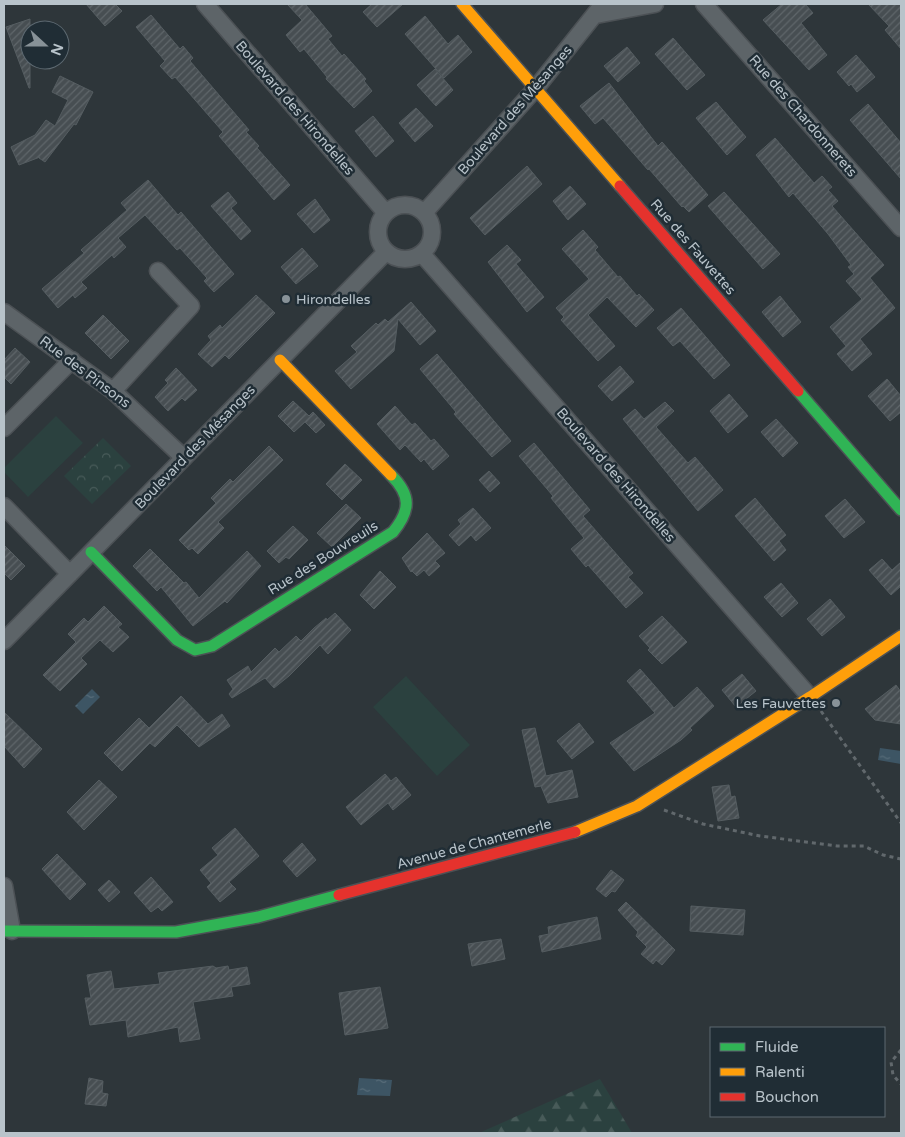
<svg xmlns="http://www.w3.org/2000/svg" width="905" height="1137" font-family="'Varela Round',sans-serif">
	<defs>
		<pattern id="forest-firs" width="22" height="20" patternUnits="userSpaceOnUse" patternTransform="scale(1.25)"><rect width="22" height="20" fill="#2b413f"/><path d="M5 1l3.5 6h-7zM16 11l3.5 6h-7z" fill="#485b59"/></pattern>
		<pattern id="park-crowns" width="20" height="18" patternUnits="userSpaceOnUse" patternTransform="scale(1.25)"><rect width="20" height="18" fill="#2b413f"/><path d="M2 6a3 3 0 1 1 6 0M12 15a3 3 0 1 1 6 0" fill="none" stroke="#485b59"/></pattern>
		<pattern id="water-ripples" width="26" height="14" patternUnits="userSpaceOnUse" patternTransform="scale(1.25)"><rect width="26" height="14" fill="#3d5564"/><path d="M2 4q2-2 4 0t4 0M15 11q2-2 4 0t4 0" fill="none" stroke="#576c79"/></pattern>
		<pattern id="building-hatch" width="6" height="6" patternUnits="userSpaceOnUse" patternTransform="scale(1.25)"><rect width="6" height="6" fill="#474e52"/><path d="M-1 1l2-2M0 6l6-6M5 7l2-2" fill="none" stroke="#5f666a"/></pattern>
	</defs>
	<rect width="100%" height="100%" fill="#2e363a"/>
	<path fill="url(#forest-firs)" d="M600,1079L632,1133H479Z"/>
	<path fill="url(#park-crowns)" d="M103,438L131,466L92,504L64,476Z"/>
	<path fill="#2b413f" d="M56,416L83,443L28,497L4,472V468Z
		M406,676L470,745L437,776L373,707Z"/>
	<path fill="url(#water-ripples)" d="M92,689L100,697L83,714L75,706Z
		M880,748L901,751V764L878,760Z
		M359,1078L392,1080L390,1096L357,1095Z"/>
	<path fill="url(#building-hatch)" stroke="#555d61" d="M86,4H115L122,11L105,26Z
		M287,4H305L332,36L328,39L342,56L344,54L366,79L364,81L372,91L354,108L326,79L327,77L304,49L300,52L286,35L302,20Z
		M372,4H403L377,27L363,12Z
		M782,4H805L813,13L801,23L827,55L809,70L763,20Z
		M868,4H901V49L885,30L889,26Z
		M151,15L180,49L183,46L193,58L190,61L249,130L246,132L259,146L257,148L290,185L274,200L219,136L223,132L175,77L172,79L160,66L165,61L136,27Z
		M425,16L448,44L458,35L472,52L444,78L405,34Z
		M30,19V88H29L6,27Z
		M673,38L705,75L687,90L655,54Z
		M627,47L640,63L618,82L604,66Z
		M856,55L875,77L857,92L851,84L849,86L837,72Z
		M435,69L453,90L436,106L417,85Z
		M60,76L93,92L76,125L74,124L45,162L39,158L40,157L19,165L11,147L35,135L46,120L55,126L68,100L52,92Z
		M609,83L658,146L662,142L708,195L689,212L683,206L682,207L649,169L648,170L603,118L595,124L580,106Z
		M716,102L746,137L727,155L696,118Z
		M868,104L901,143V179L850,120Z
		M416,108L433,126L415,142L399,123Z
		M373,116L394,141L376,157L355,131Z
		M775,138L814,183L822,176L832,187L828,190L838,201L832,206L884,265L870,278L895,308L860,339L872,354L852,371L837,354L846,346L830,327L862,299L846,281L854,274L848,267L851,265L828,234L793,193L789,197L756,155Z
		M527,166L542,184L485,235L470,218Z
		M148,180L178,215L181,212L234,274L214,292L204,281L207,278L180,248L177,250L145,215L118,238L126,247L114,258L112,255L81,282L87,288L75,298L73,295L58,308L42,289L84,253L81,250L127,210L121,203Z
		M570,186L586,204L568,220L553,201Z
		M228,192L237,203L231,208L251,231L241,240L211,206Z
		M724,192L780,254L763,269L708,206Z
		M315,199L330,220L314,233L297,214Z
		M583,230L598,247L595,250L618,277L620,276L637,296L639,294L654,310L636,327L607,297L588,315L615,346L598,361L561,320L564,317L556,308L589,279L562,249Z
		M507,245L521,260L516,264L544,297L527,312L488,262Z
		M302,248L318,266L296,284L281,267Z
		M256,295L275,313L229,359L225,355L212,367L198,354L211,340L208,336L220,325L222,328Z
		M780,296L801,322L783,337L762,312Z
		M411,302L436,331L420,345L398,319L394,351L351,389L335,371L357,352L351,346L376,323L378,325L385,319L388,322Z
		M681,308L730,365L714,379L680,341L673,346L657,328Z
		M103,315L129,341L111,359L85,333Z
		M15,348L30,362L11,384L4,377V360Z
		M437,354L511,441L492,457L454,414L456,412L420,369Z
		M620,366L634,382L612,401L598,386Z
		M176,368L197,390L185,401L182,398L168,411L155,397L168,383L165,380Z
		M887,379L901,396V412L890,421L868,396Z
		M729,394L748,416L728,433L710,411Z
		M293,401L309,416L313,412L325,425L316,433L305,422L294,432L278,416Z
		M665,402L674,411L656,427L688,463L695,457L723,490L698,511L623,419L635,409L644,419Z
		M395,406L412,425L415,423L431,441L434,439L449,456L433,470L424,459L421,462L405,445L400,450L377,424Z
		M776,419L798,443L783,457L761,432Z
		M534,443L590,510L583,516L633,573L628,577L643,593L626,608L588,565L586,567L571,549L584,538L551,498L553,496L519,456Z
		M269,446L283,460L218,522L224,528L198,554L192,548L189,550L179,540L216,503L211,498L230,479L233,482Z
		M345,464L362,480L342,500L326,484Z
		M489,471L500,483L490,492L479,480Z
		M755,498L786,535L779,541L786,550L774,561L735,516Z
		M845,499L865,522L844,538L825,516Z
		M346,504L361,518L332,547L317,533Z
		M473,508L491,528L476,541L471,535L459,546L449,535L461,524L458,520Z
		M293,526L308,540L289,559L286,557L279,563L267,551Z
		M427,533L445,553L435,561L440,566L429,576L424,570L417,576L412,571L411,572L402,558Z
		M4,545L25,566L11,580L4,573Z
		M150,549L184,583L186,582L199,598L247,551L261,566L227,603L225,601L193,626L161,587L157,591L133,566Z
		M882,559L892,570L901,562V586L891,595L869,570Z
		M380,571L396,587L374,609L360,595Z
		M781,583L798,603L782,617L764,597Z
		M830,599L845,617L822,636L807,619Z
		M104,606L122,624L118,627L129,637L113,652L100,640L81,658L87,664L60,691L43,675L76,642L68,634L84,618L88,622Z
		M335,613L351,630L328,654L320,645L289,676L274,688L265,678L232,698L229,694L233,689L227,680L248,666L251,672L275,648L279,652L296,636L301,641L314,628L326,618L327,620Z
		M662,616L687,642L662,664L648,650L650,648L639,636Z
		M640,669L674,708L697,687L714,706L690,728L692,730L681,740L634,771L610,743L655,713L627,681Z
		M742,674L756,691L736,707L722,690Z
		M896,685L901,692V724L875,720L865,709Z
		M181,696L208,724L222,714L230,726L199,747L177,725L155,747L150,743L122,771L104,753L139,718L149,728Z
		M4,712L42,749L24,768L4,746Z
		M579,723L594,742L572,759L557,741Z
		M535,728L546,776L572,770L578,797L548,803L541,786L535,787L522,730Z
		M385,774L391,781L396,777L411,795L393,810L388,803L361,825L346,807Z
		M99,780L117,797L84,830L67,812Z
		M729,785L731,797L735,796L739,818L718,821L712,787Z
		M235,828L259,856L229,882L236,889L220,902L207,887L211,883L200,870L218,855L212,848Z
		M302,843L316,860L297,877L283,861Z
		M57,854L86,884L70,900L42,869Z
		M611,870L624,880L615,892L612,891L606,897L596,889Z
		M151,877L173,902L162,911L158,907L151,912L134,893Z
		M109,880L120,892L109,902L98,890Z
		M626,902L675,950L662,965L656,960L653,964L641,954L647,947L636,936L638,932L618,910Z
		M691,906L745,910L743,935L690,931Z
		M597,917L601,939L542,952L539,936L549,934L548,927Z
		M501,939L505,959L472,966L468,944Z
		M213,966L216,968L228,966L229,970L247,967L250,984L231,987L233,996L193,1002L200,1039L180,1042L178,1027L128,1037L126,1020L90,1025L85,998H91L87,975L111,971L114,989L160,984L158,973Z
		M380,987L388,1028L345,1035L339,993Z
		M89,1078L103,1081L102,1093L108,1094L106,1106L85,1104Z"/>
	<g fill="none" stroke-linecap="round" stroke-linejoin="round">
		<defs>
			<path id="street" d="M205,4L386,213
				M704,4L901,228
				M596,15L655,4
				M378 232a27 27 0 1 1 54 0a27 27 0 1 1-54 0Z
				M424,213L536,88L603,4
				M422,254L810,697
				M4,312L113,391L184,458
				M113,391L191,306L158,271
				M4,428L72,360
				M4,506L70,574
				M4,641L386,252
				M4,886L12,931"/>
			<path id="fast" d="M798,391L901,510
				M91,552L177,640L195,650L212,646L393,532C411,510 411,495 391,475
				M4,931L176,932L258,917L339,895"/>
			<path id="slow" d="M462,4L620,186
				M280,360L391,475
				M575,832L637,806L810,697L901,636"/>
			<path id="jam" d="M620,186L798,391
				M339,895L575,832"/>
		</defs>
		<use href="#street" stroke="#4c5155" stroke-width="19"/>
		<use href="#fast" stroke="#4c5155" stroke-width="14"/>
		<use href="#slow" stroke="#4c5155" stroke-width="14"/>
		<use href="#jam" stroke="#4c5155" stroke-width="14"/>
		<path stroke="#61686c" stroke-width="3" stroke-dasharray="4 4" stroke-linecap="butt" d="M821,711L901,823
			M664,810L703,824L760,836L837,846H864L883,855L901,859
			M901,1050L891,1062L893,1075L901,1084"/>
		<use href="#street" stroke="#5d6468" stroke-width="16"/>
		<use href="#fast" stroke="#30b455" stroke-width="11"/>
		<use href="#slow" stroke="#ff9f0a" stroke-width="11"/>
		<use href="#jam" stroke="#e5322d" stroke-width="11"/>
	</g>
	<g fill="#889298" stroke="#202d35" stroke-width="2">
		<circle cx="286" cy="299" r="5"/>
		<circle cx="836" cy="703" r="5"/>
	</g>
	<g text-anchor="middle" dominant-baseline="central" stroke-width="5" stroke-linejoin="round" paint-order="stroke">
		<g font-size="14" fill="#b8c3ca" stroke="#202d35">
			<text transform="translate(295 108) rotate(49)">Boulevard des Hirondelles</text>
			<text transform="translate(515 110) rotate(-49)">Boulevard des Mésanges</text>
			<text transform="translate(803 116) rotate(49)">Rue des Chardonnerets</text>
			<text transform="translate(693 247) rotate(49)">Rue des Fauvettes</text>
			<text transform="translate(85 372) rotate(37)">Rue des Pinsons</text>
			<text transform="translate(195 447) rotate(-46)">Boulevard des Mésanges</text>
			<text transform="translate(616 475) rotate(49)">Boulevard des Hirondelles</text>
			<text transform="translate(323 558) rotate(-32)">Rue des Bouvreuils</text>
			<text transform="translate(474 844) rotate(-15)">Avenue de Chantemerle</text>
		</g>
		<g font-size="14" fill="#b8c3ca" stroke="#202d35" text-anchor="start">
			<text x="296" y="299">Hirondelles</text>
			<text x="826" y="703" text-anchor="end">Les Fauvettes</text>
		</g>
	</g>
	<rect width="905" height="1137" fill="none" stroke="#b8c3ca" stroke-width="10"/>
	<rect x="710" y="1027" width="175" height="90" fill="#202d35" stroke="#5d6971"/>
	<rect x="720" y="1043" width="25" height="8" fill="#30b455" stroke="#5d6971"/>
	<text x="755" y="1052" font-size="15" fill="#b8c3ca">Fluide</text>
	<rect x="720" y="1068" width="25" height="8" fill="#ff9f0a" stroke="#5d6971"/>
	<text x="755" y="1077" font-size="15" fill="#b8c3ca">Ralenti</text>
	<rect x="720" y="1093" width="25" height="8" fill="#e5322d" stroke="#5d6971"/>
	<text x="755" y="1102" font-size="15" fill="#b8c3ca">Bouchon</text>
	<g transform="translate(45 45) rotate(111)"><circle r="24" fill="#202d35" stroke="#5d6971"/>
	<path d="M0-4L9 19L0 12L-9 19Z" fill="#889298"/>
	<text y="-8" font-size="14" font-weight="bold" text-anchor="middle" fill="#b8c3ca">N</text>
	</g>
</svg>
